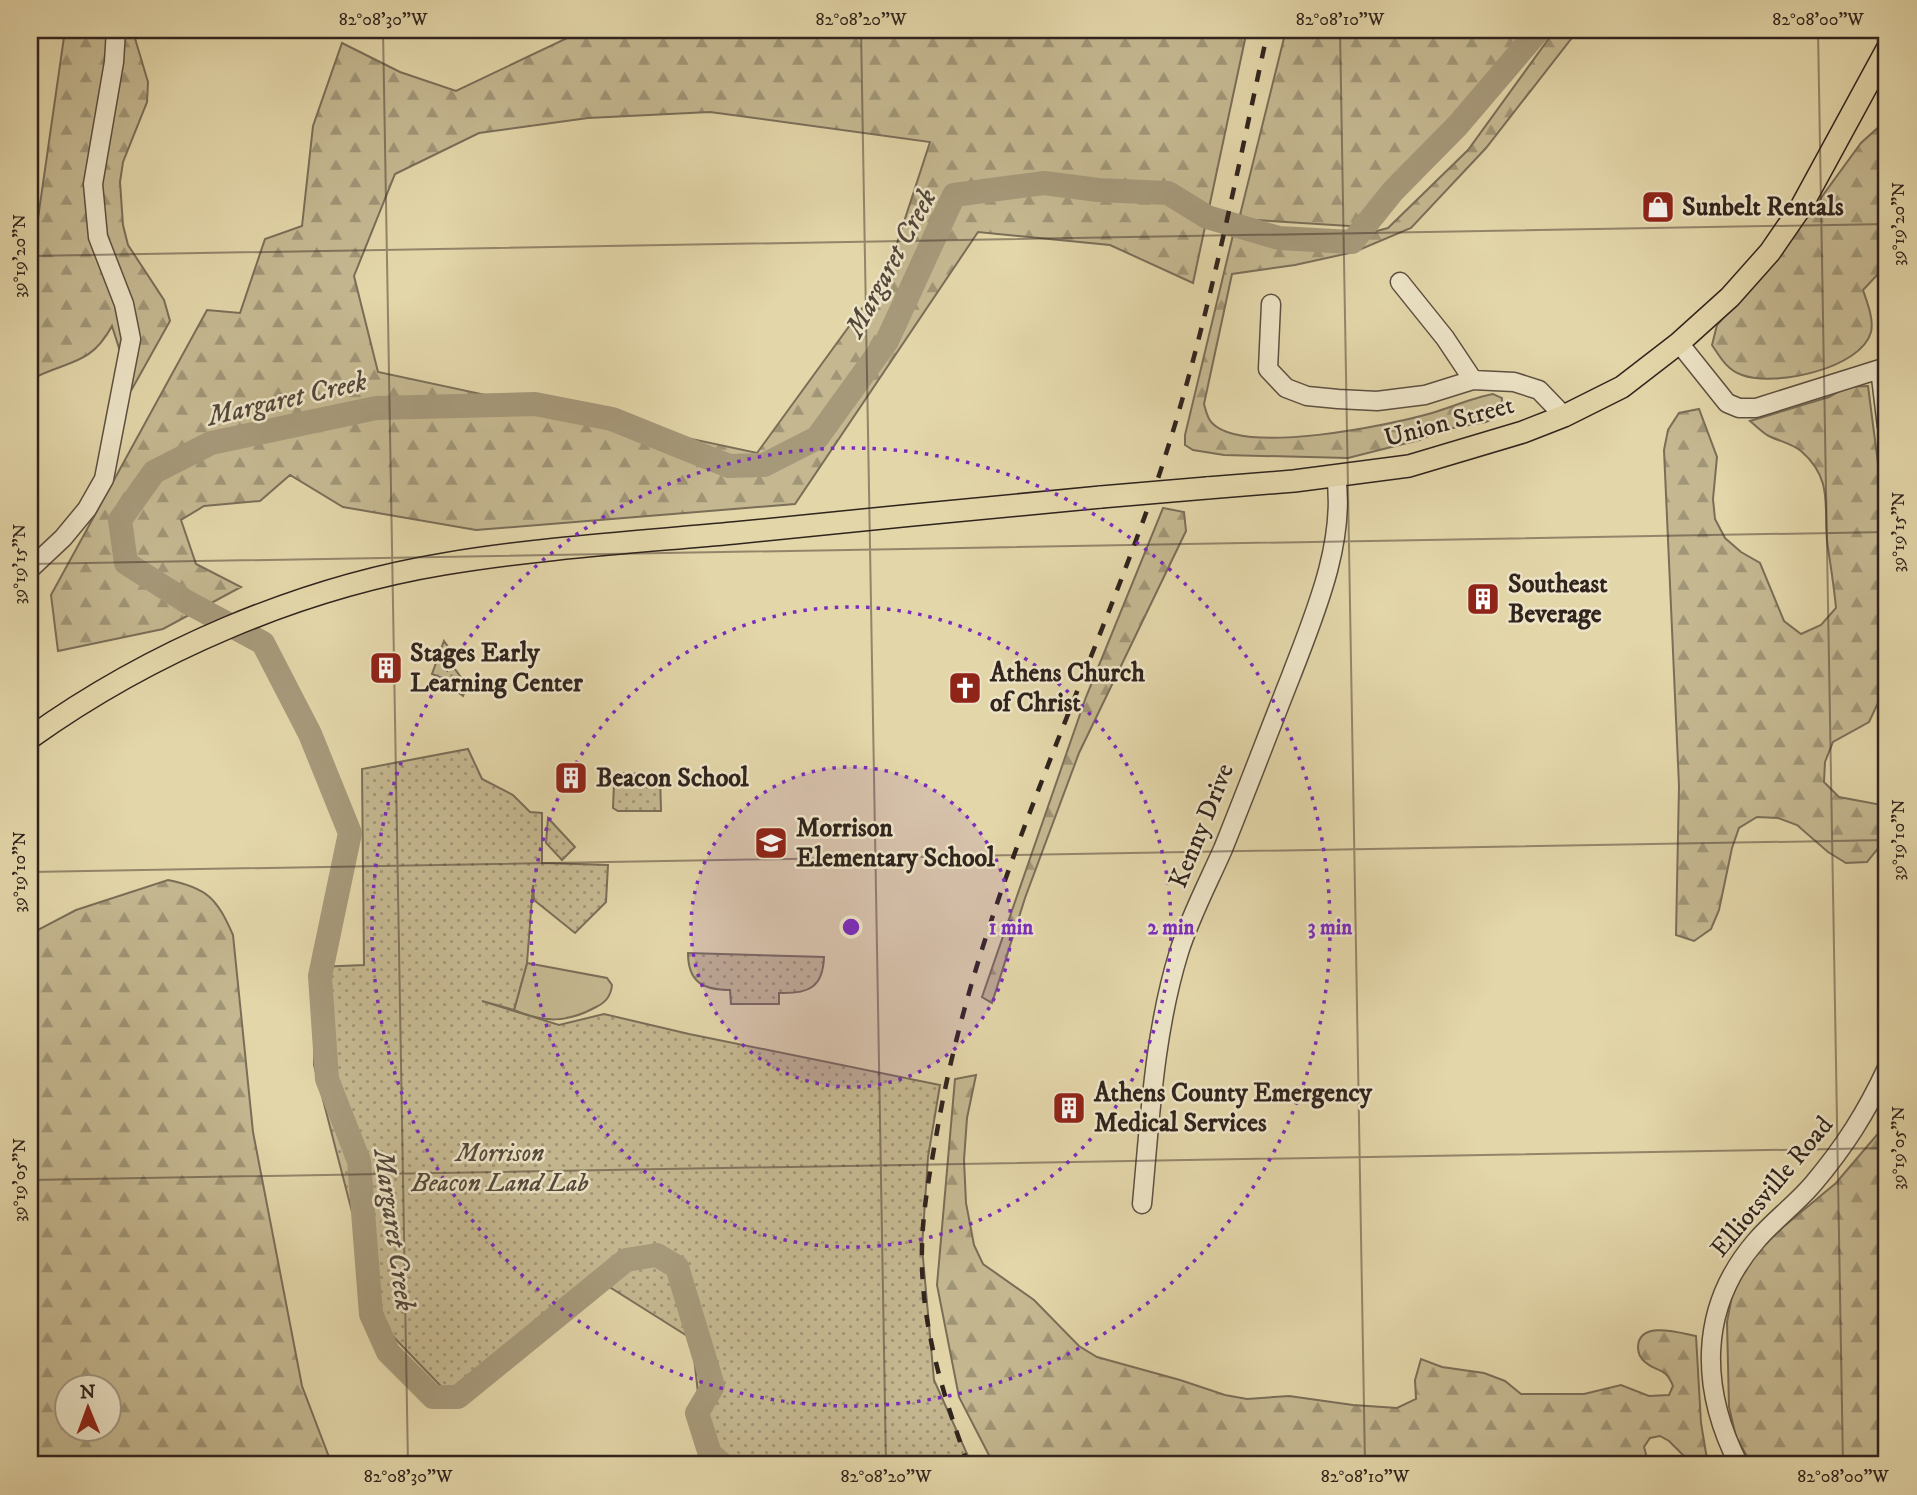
<svg xmlns="http://www.w3.org/2000/svg" width="1917" height="1495" font-family="'IM FELL DW Pica',serif">
	<defs>
		<pattern id="forest-firs" width="22" height="20" patternUnits="userSpaceOnUse" patternTransform="scale(1.75)"><rect width="22" height="20" fill="#c5b891"/><path d="M5 1l3.5 6h-7zM16 11l3.5 6h-7z" fill="#a09576"/></pattern>
		<pattern id="park-dots" width="8" height="8" patternUnits="userSpaceOnUse" patternTransform="scale(1.75)"><rect width="8" height="8" fill="#c5b891"/><path d="M2 2h.1M6 6h.1" fill="none" stroke="#a09576" stroke-width="1.8" stroke-linecap="round"/></pattern>
	</defs>
	<rect width="100%" height="100%" fill="#e3d6a9"/>
	<filter id="stains"><feTurbulence type="fractalNoise" baseFrequency=".00286" numOctaves="4"/><feColorMatrix values="0 0 0 0 .2 0 0 0 0 .09 0 0 0 0 .02 0 0 0 .5 -.17"/></filter>
	<radialGradient id="worn" r=".72"><stop offset=".6" stop-color="#630" stop-opacity="0"/><stop offset="1" stop-color="#630" stop-opacity=".3"/></radialGradient>
	<path fill="#c5b891" stroke="#7a6e58" stroke-width="2" d="M527,963L607,978L612,985C611,996 605,1003 596,1007C567,1023 544,1023 514,1010Z"/>
	<path fill="url(#forest-firs)" stroke="#7a6e58" stroke-width="2" fill-rule="evenodd" d="M65,30H127L134,35L148,82L147,102L123,162L120,182L123,225L128,245L164,300L170,321L132,389L112,326C90,367 66,360 30,380V274Z
		M584,30H1247L1193,283L1110,245L978,232L795,504L476,530L343,507L290,475L260,501L204,506L181,520L196,564L241,587L163,629L58,651L51,595L207,310L240,313L265,239L302,226L313,126L342,43L400,72L456,91ZM710,112L930,142L887,274L757,453L378,372L354,276L395,174L479,133L588,118Z
		M1286,30H1530L1365,227L1239,219Z
		M1555,30H1578L1486,148L1411,228L1354,252L1295,265L1232,274L1204,404C1206,411 1207,418 1212,423C1244,456 1390,425 1432,413C1452,407 1472,398 1493,394L1502,398L1501,409L1496,417L1486,422L1447,429L1419,440L1348,458L1224,455L1193,450L1185,445V435L1233,235L1293,234L1338,241L1388,228L1468,150Z
		M1882,124L1887,126V270L1878,274L1863,290C1867,302 1874,319 1871,332C1861,369 1774,387 1742,375C1727,370 1720,357 1712,345L1717,325L1791,239L1861,143Z
		M1868,386L1887,533V612L1878,703L1869,722L1833,742L1825,762L1824,782L1839,797L1882,805L1879,847L1867,862L1846,863L1828,852L1797,825L1778,818L1757,817L1739,828L1732,848L1719,910L1711,929L1694,941L1676,935L1679,786L1664,450L1668,430L1679,413L1699,409L1717,457L1713,499L1715,519L1725,538L1741,552L1760,563L1784,621L1801,634L1821,625L1836,608C1834,587 1831,568 1828,548C1822,512 1836,481 1801,451C1791,443 1778,441 1767,435C1761,431 1755,425 1750,421L1829,397L1847,387Z
		M1163,508L1184,512L1186,531L1079,753L1025,898L992,1003L982,997L1086,697Z
		M168,880C208,888 217,899 233,935L253,1132L302,1386L332,1465H30V934L76,910ZM66,1386H108V1428H66Z
		M976,1075L967,1118L964,1160L966,1203L974,1245L983,1264L1034,1300L1079,1346L1097,1357L1180,1380L1225,1395L1247,1399L1289,1396L1353,1405L1397,1408L1416,1399L1415,1380L1421,1359L1442,1367L1484,1373L1505,1381L1521,1394H1584L1621,1385L1649,1396L1669,1395L1673,1386C1665,1366 1657,1373 1645,1362C1640,1358 1638,1353 1638,1347C1639,1320 1680,1333 1696,1336L1701,1423L1708,1465H1693L1669,1441L1660,1436L1650,1438L1644,1447L1649,1465H994L959,1397L937,1285L955,1079Z
		M1887,1123V1465H1752L1736,1437L1729,1407L1727,1322L1734,1285L1759,1247L1836,1183Z"/>
	<path fill="url(#park-dots)" stroke="#7a6e58" stroke-width="2" d="M444,641L451,651L455,669L467,686L463,696L444,682L442,678L432,674Z
		M468,749L482,779L513,795L530,812L542,813V863L608,865L606,902L575,933L534,900L533,885L527,963L514,1010L482,1001L559,1025L604,1014L689,1034L940,1085L928,1157L922,1247L934,1380L972,1465H717L705,1457L692,1339L603,1283L461,1407L381,1324L314,1065L317,967L364,965L362,769Z
		M624,773L660,775L661,811H618L613,808L614,783Z
		M548,818L575,847L562,860L546,843Z
		M688,953L824,957C823,988 808,994 779,993V1004H731L730,990C703,990 688,982 688,953Z"/>
	<g fill="none" stroke-linecap="round" stroke-linejoin="round">
		<path stroke="#a6997a" stroke-width="24" d="M723,1465L710,1454L697,1413L713,1386L677,1267L657,1255L626,1260L458,1397H433L388,1352L371,1314L359,1161L327,1079L320,976L350,833L310,734L263,643L187,602L126,563L120,520L154,472L211,443L376,408L535,404L612,419L729,466L764,465L817,438L887,341L954,195L1044,183L1098,190L1168,193L1207,217L1279,238L1352,242L1393,191L1458,125L1539,30"/>
		<defs>
			<path id="minor" d="M1400,282L1445,338L1473,380
				M1271,304L1268,369L1286,388L1307,396L1338,399L1377,401L1425,395L1473,380L1514,382L1539,390L1564,416
				M1679,343L1727,403L1739,408H1756L1880,369
				M1880,369L1887,427
				M30,569L63,538L87,509L104,479L131,339L124,304L98,237L93,184L114,62L116,30
				M1142,1204C1150,1119 1154,1033 1179,952C1190,917 1208,883 1223,849C1246,792 1268,734 1291,676C1314,616 1346,542 1336,476
				M1739,1465C1700,1389 1698,1308 1756,1241C1773,1221 1795,1205 1813,1184C1845,1146 1866,1113 1887,1068"/>
			<path id="major" d="M1207,488L1294,481L1409,466L1523,432L1564,416L1622,387L1679,343L1730,297L1770,252L1801,207L1887,49
				M30,738C150,652 299,588 444,564C540,548 637,542 734,533C856,521 979,508 1101,497"/>
		</defs>
		<use href="#minor" stroke="#5d5041" stroke-width="21"/>
		<use href="#major" stroke="#30241e" stroke-width="24"/>
		<use href="#minor" stroke="#ede4c7" stroke-width="18"/>
		<use href="#major" stroke="#e3d6a9" stroke-width="21"/>
		<path stroke="#30241e" stroke-width="4.5" stroke-dasharray="12 12" stroke-linecap="butt" d="M968,1465C943,1393 920,1325 922,1246C923,1204 932,1161 939,1120C977,912 1070,721 1142,524C1200,367 1232,194 1268,30"/>
		<defs>
			<path id="major-bridge" d="M1101,497L1207,488"/>
		</defs>
		<use href="#major-bridge" stroke="#30241e" stroke-width="24" stroke-linecap="butt"/>
		<use href="#major-bridge" stroke="#e3d6a9" stroke-width="21"/>
	</g>
	<path fill="none" stroke="#30241e" stroke-width="2" stroke-opacity="0.45" d="M383,30L408,1465M861,30L886,1465M1340,30L1365,1465M1818,30L1843,1465M30,256L1887,224M30,564L1887,532M30,872L1887,840M30,1180L1887,1148M1345,1465L1887,1456"/>
	<circle cx="851" cy="927" r="160" fill="#7b2cbf" fill-opacity=".12"/>
	<g fill="none" stroke="#7b2cbf" stroke-width="3.5" stroke-dasharray="3.5 7">
		<circle cx="851" cy="927" r="160"/>
		<circle cx="851" cy="927" r="320"/>
		<circle cx="851" cy="927" r="479"/>
	</g>
	<defs>
		<symbol id="shop-square" viewBox="-11 -11 22 22"><rect x="-9" y="-9" width="18" height="18" rx="4" fill="#8f2418" stroke="#ede4c7"/><path d="M-5-2.5h2.3a2.7 3.5 0 0 1 5.4 0H5L5.5 6h-11ZM-1.5-2.5h3a1.5 2.3 0 0 0-3 0Z" fill="#fff"/></symbol>
		<symbol id="building-square" viewBox="-11 -11 22 22"><rect x="-9" y="-9" width="18" height="18" rx="4" fill="#8f2418" stroke="#ede4c7"/><path d="M-4-6H4V6H1V3H-1V6H-4ZM-2.5-4.3h1.7v1.8h-1.7ZM.8-4.3h1.7v1.8H.8ZM-2.5-1h1.7V.8h-1.7ZM.8-1h1.7V.8H.8Z" fill="#fff"/></symbol>
		<symbol id="church-square" viewBox="-11 -11 22 22"><rect x="-9" y="-9" width="18" height="18" rx="4" fill="#8f2418" stroke="#ede4c7"/><path d="M-1.2-6h2.4v3.5h3.3v2.4h-3.3V6h-2.4V-.1h-3.3v-2.4h3.3Z" fill="#fff"/></symbol>
		<symbol id="school-square" viewBox="-11 -11 22 22"><rect x="-9" y="-9" width="18" height="18" rx="4" fill="#8f2418" stroke="#ede4c7"/><path d="M0-5L7-2L0 1L-7-2ZM-4 1L0 2.5L4 1V4Q0 6-4 4Z" fill="#fff"/></symbol>
	</defs>
	<g fill-rule="evenodd">
		<use href="#shop-square" x="1639" y="188" width="38" height="38"/>
		<use href="#building-square" x="1464" y="580" width="38" height="38"/>
		<use href="#building-square" x="367" y="649" width="38" height="38"/>
		<use href="#church-square" x="946" y="669" width="38" height="38"/>
		<use href="#building-square" x="552" y="759" width="38" height="38"/>
		<use href="#school-square" x="752" y="824" width="38" height="38"/>
		<use href="#building-square" x="1050" y="1089" width="38" height="38"/>
	</g>
	<g text-anchor="middle" dominant-baseline="central" stroke-width="5" stroke-linejoin="round" paint-order="stroke">
		<g font-size="26" font-weight="bold" fill="#30241e" stroke="#ede4c7" text-anchor="start">
			<text x="1682" y="207">Sunbelt Rentals</text>
			<text x="1508" y="584">Southeast<tspan x="1508" dy="30">Beverage</tspan></text>
			<text x="410" y="653">Stages Early<tspan x="410" dy="30">Learning Center</tspan></text>
			<text x="990" y="673">Athens Church<tspan x="990" dy="30">of Christ</tspan></text>
			<text x="596" y="778">Beacon School</text>
			<text x="796" y="828">Morrison<tspan x="796" dy="30">Elementary School</tspan></text>
			<text x="1094" y="1093">Athens County Emergency<tspan x="1094" dy="30">Medical Services</tspan></text>
		</g>
		<g font-size="26" fill="#30241e" stroke="#ede4c7">
			<text transform="translate(1449 422) rotate(-15)">Union Street</text>
			<text transform="translate(1202 826) rotate(-68)">Kenny Drive</text>
			<text transform="translate(1772 1187) rotate(-50)">Elliotsville Road</text>
		</g>
		<g font-size="26" font-style="italic" fill="#55493b" stroke="#ede4c7">
			<text x="500" y="1153">Morrison<tspan x="500" dy="30">Beacon Land Lab</tspan></text>
		</g>
		<g font-size="28" font-style="italic" fill="#53473a" stroke="#ede4c7">
			<text transform="translate(891 263) rotate(-62)">Margaret Creek</text>
			<text transform="translate(287 399) rotate(-13)">Margaret Creek</text>
			<text transform="translate(394 1230) rotate(82)">Margaret Creek</text>
		</g>
	</g>
	<circle cx="851" cy="927" r="10" fill="#7b2cbf" stroke="#ede4c7" stroke-width="3.5"/>
	<g font-size="21" text-anchor="middle" font-weight="bold" fill="#7b2cbf" stroke="#ede4c7" stroke-width="5" stroke-linejoin="round" paint-order="stroke">
		<text x="1011" y="934">1 min</text>
		<text x="1171" y="934">2 min</text>
		<text x="1330" y="934">3 min</text>
	</g>
	<rect width="1917" height="1495" fill="none" stroke="#e3d6a9" stroke-width="77"/>
	<g transform="translate(88 1408) rotate(359)"><circle r="33" fill="#ede4c7" stroke="#a19783" stroke-width="2"/>
	<path d="M0-5L12 26L0 18L-12 26Z" fill="#8f2418"/>
	<text y="-10" font-size="19" font-weight="bold" text-anchor="middle" fill="#30241e">N</text>
	</g>
	<rect x="38" y="38" width="1840" height="1418" fill="none" stroke="#30241e" stroke-width="2.5"/>
	<g font-size="18" text-anchor="middle" fill="#30241e">
		<text x="383" y="25">82°08'30"W</text>
		<text x="861" y="25">82°08'20"W</text>
		<text x="1340" y="25">82°08'10"W</text>
		<text x="1818" y="25">82°08'00"W</text>
		<text transform="translate(1898 224) rotate(-90)" y="6">39°19'20"N</text>
		<text transform="translate(19 256) rotate(-90)" y="6">39°19'20"N</text>
		<text transform="translate(1898 532) rotate(-90)" y="6">39°19'15"N</text>
		<text transform="translate(19 564) rotate(-90)" y="6">39°19'15"N</text>
		<text transform="translate(1898 840) rotate(-90)" y="6">39°19'10"N</text>
		<text transform="translate(19 872) rotate(-90)" y="6">39°19'10"N</text>
		<text transform="translate(1898 1148) rotate(-90)" y="6">39°19'05"N</text>
		<text transform="translate(19 1180) rotate(-90)" y="6">39°19'05"N</text>
		<text x="408" y="1482">82°08'30"W</text>
		<text x="886" y="1482">82°08'20"W</text>
		<text x="1365" y="1482">82°08'10"W</text>
		<text x="1843" y="1482">82°08'00"W</text>
	</g>
	<rect width="100%" height="100%" filter="url(#stains)"/>
	<rect width="100%" height="100%" fill="url(#worn)"/>
</svg>
